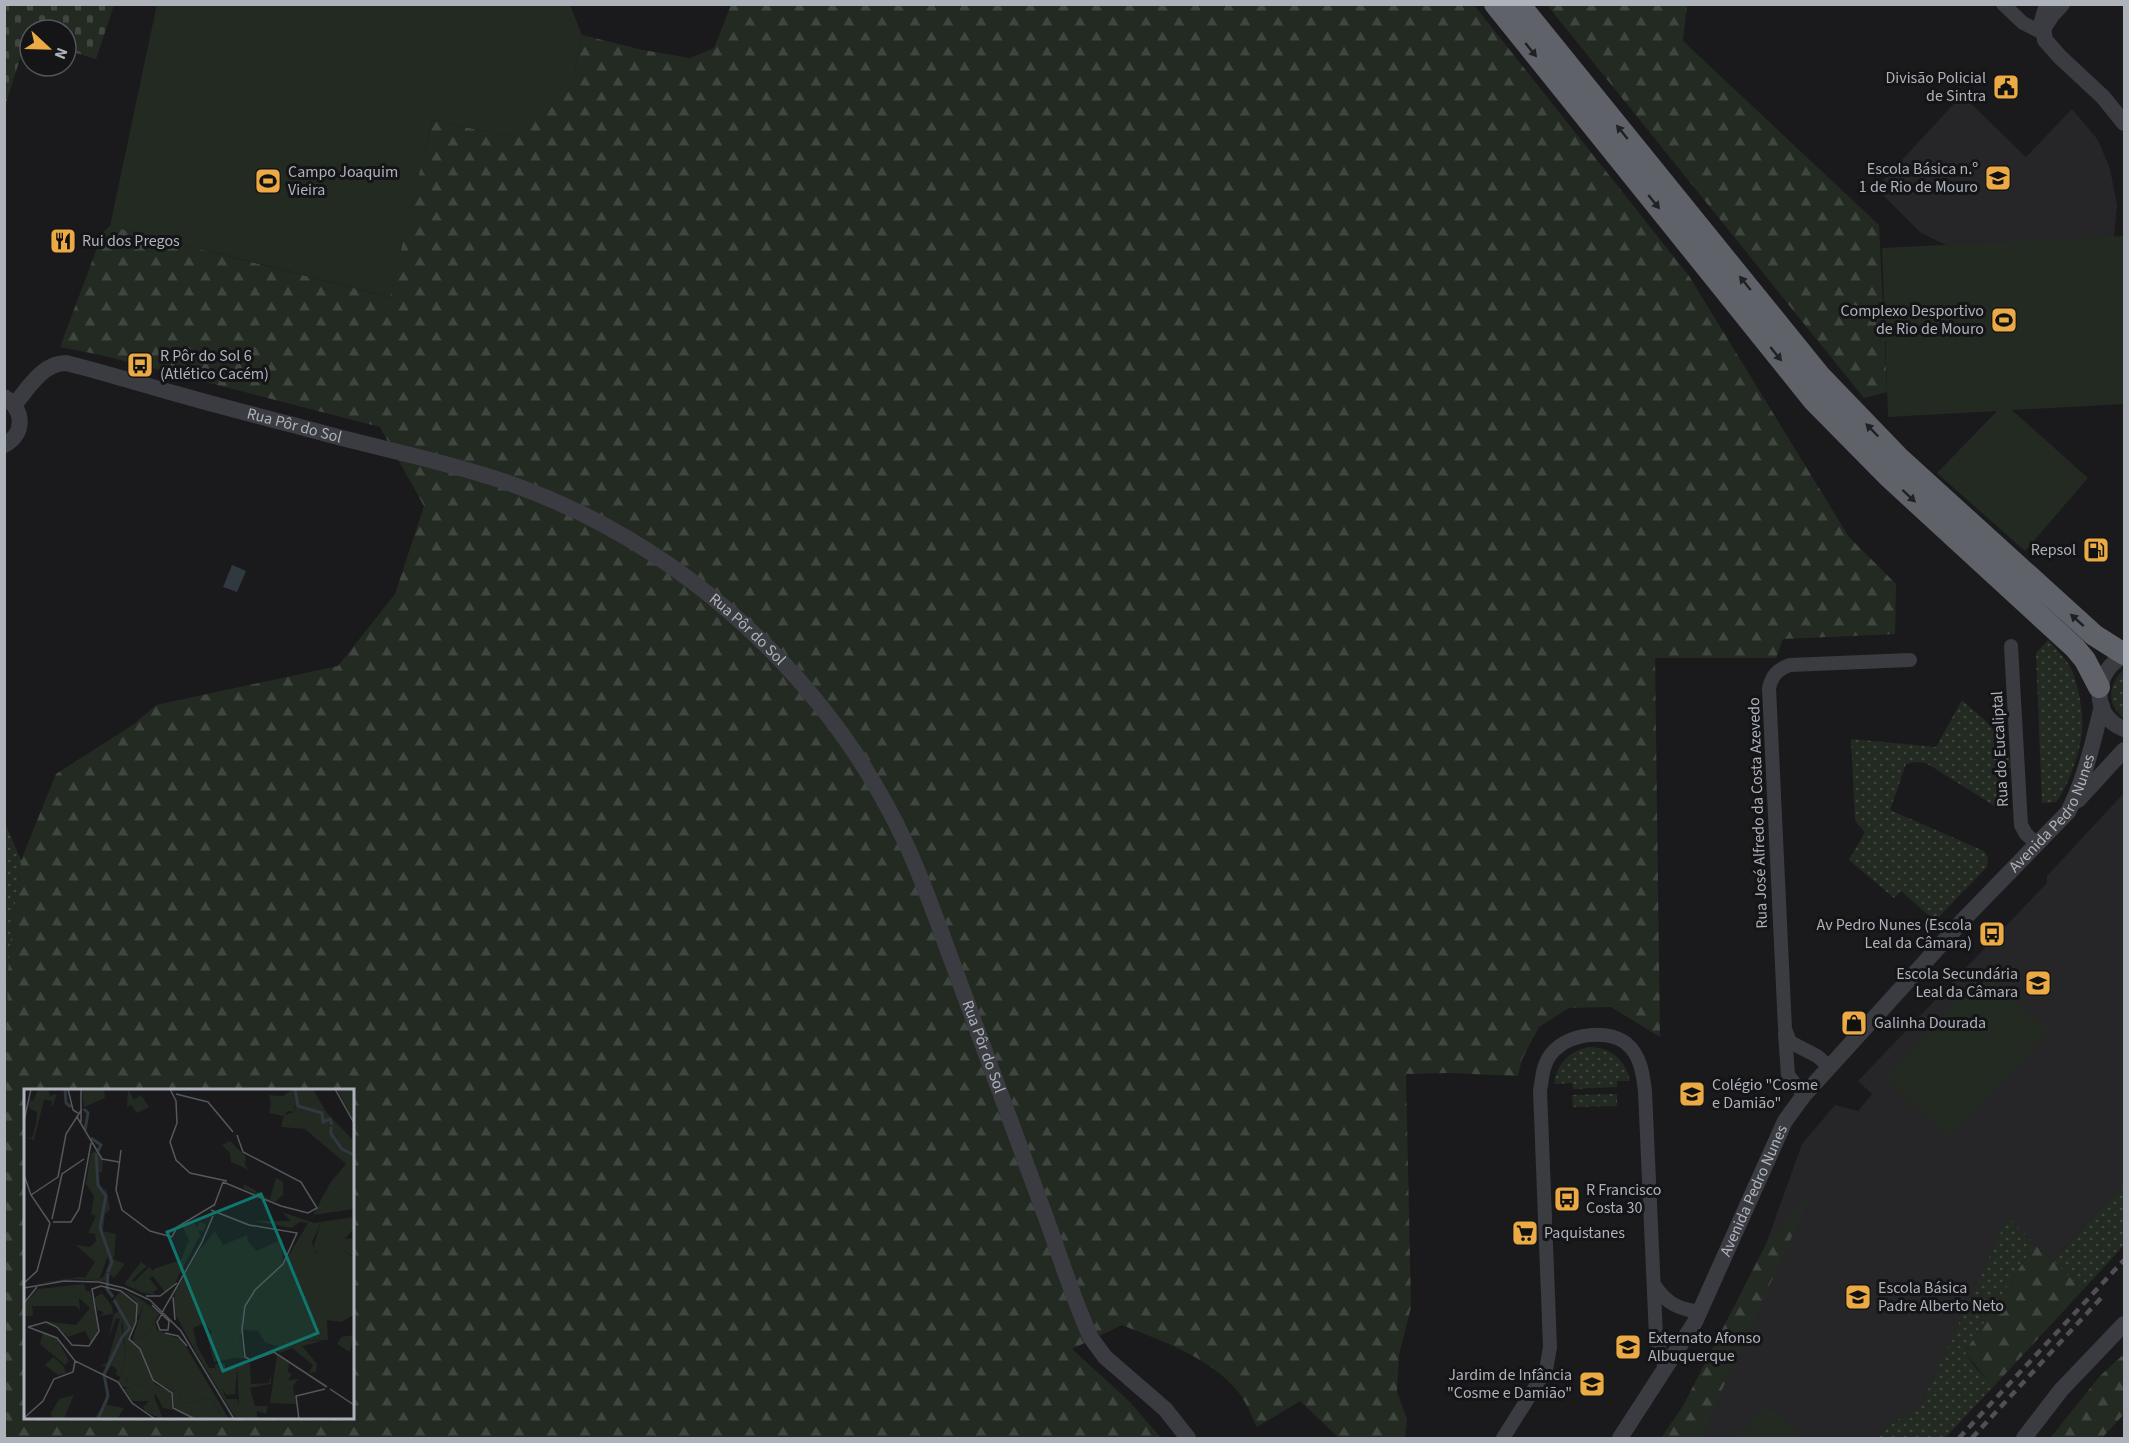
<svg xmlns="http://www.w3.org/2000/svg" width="2129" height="1443" font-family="'Source Sans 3',sans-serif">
	<defs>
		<pattern id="grass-dots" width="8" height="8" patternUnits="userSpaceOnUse" patternTransform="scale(1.5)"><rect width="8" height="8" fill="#222a22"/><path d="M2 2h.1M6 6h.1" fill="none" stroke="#3f4640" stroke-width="1.8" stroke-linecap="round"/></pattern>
		<pattern id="forest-firs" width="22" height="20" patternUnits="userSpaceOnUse" patternTransform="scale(1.5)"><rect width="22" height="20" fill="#222a22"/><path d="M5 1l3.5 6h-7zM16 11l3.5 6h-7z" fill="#3f4640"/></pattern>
		<pattern id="cemetery-stones" width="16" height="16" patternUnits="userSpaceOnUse" patternTransform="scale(1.5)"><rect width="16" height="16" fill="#222a22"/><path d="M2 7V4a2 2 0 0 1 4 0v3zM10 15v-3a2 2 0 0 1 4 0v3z" fill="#3f4640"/></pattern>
	</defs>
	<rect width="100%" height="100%" fill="#1a1a1c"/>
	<path fill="#262629" d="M1962,95L2026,157L2072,109L2098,140L2110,169L2117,205L2114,237L1963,253L1921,233L1876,188Z
		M2124,793V1183L2053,1261L2008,1218L1921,1405L1887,1427L1877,1438H1671L1766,1244L1802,1144L1835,1105L1858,1111L1872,1094L1858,1081L2044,886L2047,883V876Z"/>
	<path fill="url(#grass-dots)" d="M2048,640C2057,650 2068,660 2073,673C2079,690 2084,715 2082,733C2080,751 2068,788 2056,802L2042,803L2036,653Z
		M2124,669V718C2106,705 2108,684 2124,669Z
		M1962,700C1985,721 2007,735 2011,768H1999L2001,810L1926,763L1914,762L1906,764L1890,810L1984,851L1988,857L1987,867L1935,921L1901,891L1894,898L1849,860L1865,832L1855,821L1851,739L1936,747Z
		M5,823L21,860L9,952L5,1094Z
		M1591,1047C1612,1048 1625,1060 1630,1081H1617V1087L1573,1089L1572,1083L1554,1084C1557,1063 1570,1050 1591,1047Z
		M1617,1094V1106L1573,1107L1572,1095Z
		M2124,1183V1245L2083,1290L2053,1261Z
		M2008,1217L2035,1244L1965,1352L1975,1367L1992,1385H1995L1945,1438H1877L1887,1427L1921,1405Z"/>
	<path fill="url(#forest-firs)" fill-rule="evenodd" d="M731,5H1474L1689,276L1849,537L1896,584L1895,634L1783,639L1776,658H1655L1660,1037L1611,1007L1569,1008L1539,1027L1522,1059L1518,1076L1449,1073L1406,1074L1411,1307L1399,1355L1397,1392L1407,1419L1405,1438H1339L1300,1401L1257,1427C1252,1417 1247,1404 1240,1394C1212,1358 1164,1342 1122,1325L1072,1349L1130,1402L1161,1438H5L4,1094L9,952L21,860L56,774L134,724L156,705L338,666L395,594L424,506L380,427L101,355L60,347L103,232L110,226L389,297L432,120L507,136L574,76L582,35L643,50L690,58L714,48ZM26,1090H352V1418H26Z
		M1547,5H1687L1683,41L1879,225L1887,392L1864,398Z
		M1811,1194L1700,1438H1661L1683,1406L1766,1244Z
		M2035,1244L2083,1290L1995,1385L1992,1386L1965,1352Z
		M2124,1354V1414L2102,1438H2050L2100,1376Z"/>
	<path fill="url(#cemetery-stones)" d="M5,4H114V5L96,59L66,50V30H30V37H27L5,106Z"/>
	<path fill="#222a22" d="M157,4L570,5L582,35L574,76L519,128L507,136L432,120L390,297L110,226Z
		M2124,236V404L2012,410L2088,478L2025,551L1937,473L1997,411L1888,417L1882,248Z
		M1984,971L2049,1031L1948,1138L1885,1079Z
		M1767,1406L1803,1438H1737Z"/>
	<path fill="#303940" d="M232,565L246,571L237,592L223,587Z"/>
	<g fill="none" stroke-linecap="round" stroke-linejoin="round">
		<path stroke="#3b3c41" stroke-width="14" d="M2003,4L2023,23L2043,33
			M2011,646L2021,825L2026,834L2037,844
			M1785,1034L1788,1075L1804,1095
			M1830,1067L1817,1056L1790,1042L1785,1029L1769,688C1772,675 1778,669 1790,665L1910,660
			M1655,1286C1667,1304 1679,1309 1700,1312
			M1503,1438L1546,1370L1550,1347L1540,1090C1542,1082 1542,1071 1546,1063C1556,1035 1605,1026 1627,1044C1641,1056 1643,1075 1645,1091L1656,1337L1665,1368"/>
		<g stroke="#3b3c41" stroke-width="16">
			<path d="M2047,4L2042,21L2045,40L2060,57L2103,97L2124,123"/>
			<path d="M2045,26L2052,15L2062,4"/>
			<path d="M4,397C24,408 26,434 4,445"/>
			<path id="s1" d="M14,405C28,389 42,363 66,363C103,372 140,384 177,394C222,407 267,418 312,430C376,448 442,460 506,482C681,543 829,677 907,846C926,888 941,932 957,975C987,1055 1016,1135 1045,1215C1060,1256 1073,1299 1091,1338L1105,1357L1165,1409L1188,1438"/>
			<path d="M2124,656C2094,670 2089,716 2124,729"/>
			<path d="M2078,800L2124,750"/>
			<path id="s2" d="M1620,1438L1695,1322L1785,1121L1804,1095L1966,917L2068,812C2085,779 2093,742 2102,706"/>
			<path d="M2024,1438L2061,1390L2124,1324"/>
		</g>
		<path stroke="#5f6269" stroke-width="22" d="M1495,4L1814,401L1890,478L2075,648L2085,660L2099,687
			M1519,4L1820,376L1899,458L2094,635L2124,654"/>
		<path stroke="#4e5056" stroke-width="4.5" stroke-dasharray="8 6" stroke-linecap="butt" d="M1959,1438L2124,1260
			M1972,1438L2102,1297"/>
	</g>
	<defs><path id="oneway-solid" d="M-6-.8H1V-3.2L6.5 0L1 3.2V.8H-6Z" transform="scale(1.5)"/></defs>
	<g fill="#202123">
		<use href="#oneway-solid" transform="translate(1531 50) rotate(51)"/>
		<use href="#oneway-solid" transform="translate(1622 132) rotate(-129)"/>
		<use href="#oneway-solid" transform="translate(1654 202) rotate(51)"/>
		<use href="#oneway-solid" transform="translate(1745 283) rotate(-129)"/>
		<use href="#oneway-solid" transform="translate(1776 354) rotate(51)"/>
		<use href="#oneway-solid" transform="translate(1872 430) rotate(-134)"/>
		<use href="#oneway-solid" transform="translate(1909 496) rotate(43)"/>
		<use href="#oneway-solid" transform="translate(2077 620) rotate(-138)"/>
	</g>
	<defs>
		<symbol id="civic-square" viewBox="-11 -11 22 22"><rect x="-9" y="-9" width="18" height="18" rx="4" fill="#ebaa43" stroke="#151517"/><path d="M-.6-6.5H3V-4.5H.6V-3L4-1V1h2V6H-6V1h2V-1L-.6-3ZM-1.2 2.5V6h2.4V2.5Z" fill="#111"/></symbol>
		<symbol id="school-square" viewBox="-11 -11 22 22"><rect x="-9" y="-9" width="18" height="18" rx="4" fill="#ebaa43" stroke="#151517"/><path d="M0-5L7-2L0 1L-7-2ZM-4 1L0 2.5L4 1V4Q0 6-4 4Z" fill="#111"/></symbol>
		<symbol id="stadium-square" viewBox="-11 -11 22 22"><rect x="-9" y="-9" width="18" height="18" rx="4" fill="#ebaa43" stroke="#151517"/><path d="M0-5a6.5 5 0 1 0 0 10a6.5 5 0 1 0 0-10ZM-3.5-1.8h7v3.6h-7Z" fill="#111"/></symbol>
		<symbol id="restaurant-square" viewBox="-11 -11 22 22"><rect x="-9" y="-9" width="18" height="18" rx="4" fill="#ebaa43" stroke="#151517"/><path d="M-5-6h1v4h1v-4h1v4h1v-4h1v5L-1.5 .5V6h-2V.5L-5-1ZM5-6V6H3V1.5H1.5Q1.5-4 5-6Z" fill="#111"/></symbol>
		<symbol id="bus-square" viewBox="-11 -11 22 22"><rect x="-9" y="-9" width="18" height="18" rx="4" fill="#ebaa43" stroke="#151517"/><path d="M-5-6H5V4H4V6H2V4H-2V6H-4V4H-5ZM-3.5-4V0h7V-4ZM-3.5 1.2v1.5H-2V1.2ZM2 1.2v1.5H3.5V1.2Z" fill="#111"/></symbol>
		<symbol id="fuel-square" viewBox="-11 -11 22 22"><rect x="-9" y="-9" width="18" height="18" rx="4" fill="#ebaa43" stroke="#151517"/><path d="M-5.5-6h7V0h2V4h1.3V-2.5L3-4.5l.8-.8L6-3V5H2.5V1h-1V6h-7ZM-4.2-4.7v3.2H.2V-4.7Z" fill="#111"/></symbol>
		<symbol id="shop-square" viewBox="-11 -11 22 22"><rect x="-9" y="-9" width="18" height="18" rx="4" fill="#ebaa43" stroke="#151517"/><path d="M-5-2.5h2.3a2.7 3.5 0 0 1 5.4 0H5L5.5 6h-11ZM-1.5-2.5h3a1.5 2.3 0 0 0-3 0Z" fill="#111"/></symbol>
		<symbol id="supermarket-square" viewBox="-11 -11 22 22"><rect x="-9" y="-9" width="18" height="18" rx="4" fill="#ebaa43" stroke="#151517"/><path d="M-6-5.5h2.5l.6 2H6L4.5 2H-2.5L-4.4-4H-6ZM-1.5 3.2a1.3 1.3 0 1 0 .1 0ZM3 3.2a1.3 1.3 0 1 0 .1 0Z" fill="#111"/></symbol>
	</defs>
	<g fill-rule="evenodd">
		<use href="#civic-square" x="1991" y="72" width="30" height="30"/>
		<use href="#school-square" x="1983" y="163" width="30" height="30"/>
		<use href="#stadium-square" x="253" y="166" width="30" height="30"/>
		<use href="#restaurant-square" x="48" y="226" width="30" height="30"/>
		<use href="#stadium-square" x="1989" y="305" width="30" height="30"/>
		<use href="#bus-square" x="125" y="350" width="30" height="30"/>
		<use href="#fuel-square" x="2081" y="535" width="30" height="30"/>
		<use href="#bus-square" x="1977" y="919" width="30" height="30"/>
		<use href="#school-square" x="2023" y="968" width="30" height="30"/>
		<use href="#shop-square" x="1839" y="1008" width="30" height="30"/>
		<use href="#school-square" x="1677" y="1079" width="30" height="30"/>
		<use href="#bus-square" x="1552" y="1184" width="30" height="30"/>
		<use href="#supermarket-square" x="1510" y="1218" width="30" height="30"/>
		<use href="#school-square" x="1843" y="1282" width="30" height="30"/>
		<use href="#school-square" x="1613" y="1332" width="30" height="30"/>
		<use href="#school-square" x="1577" y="1369" width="30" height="30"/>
	</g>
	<g text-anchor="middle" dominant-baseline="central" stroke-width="6" stroke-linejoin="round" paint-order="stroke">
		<g font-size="16" fill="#adb2bb" stroke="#151517" text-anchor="start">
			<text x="1986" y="78" text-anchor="end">Divisão Policial<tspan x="1986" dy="18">de Sintra</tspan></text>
			<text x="1978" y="169" text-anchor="end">Escola Básica n.º<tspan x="1978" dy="18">1 de Rio de Mouro</tspan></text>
			<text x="288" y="172">Campo Joaquim<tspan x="288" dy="18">Vieira</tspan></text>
			<text x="82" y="241">Rui dos Pregos</text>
			<text x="1984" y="311" text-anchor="end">Complexo Desportivo<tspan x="1984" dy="18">de Rio de Mouro</tspan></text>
			<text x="160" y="356">R Pôr do Sol 6<tspan x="160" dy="18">(Atlético Cacém)</tspan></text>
			<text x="2076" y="550" text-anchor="end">Repsol</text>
			<text x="1972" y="925" text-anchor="end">Av Pedro Nunes (Escola<tspan x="1972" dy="18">Leal da Câmara)</tspan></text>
			<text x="2018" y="974" text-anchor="end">Escola Secundária<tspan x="2018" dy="18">Leal da Câmara</tspan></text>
			<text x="1874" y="1023">Galinha Dourada</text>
			<text x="1712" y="1085">Colégio "Cosme<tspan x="1712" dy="18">e Damião"</tspan></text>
			<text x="1586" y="1190">R Francisco<tspan x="1586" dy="18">Costa 30</tspan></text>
			<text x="1544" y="1233">Paquistanes</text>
			<text x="1878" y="1288">Escola Básica<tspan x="1878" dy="18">Padre Alberto Neto</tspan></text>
			<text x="1648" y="1338">Externato Afonso<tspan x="1648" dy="18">Albuquerque</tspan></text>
			<text x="1572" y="1375" text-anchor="end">Jardim de Infância<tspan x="1572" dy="18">"Cosme e Damião"</tspan></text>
		</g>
		<g font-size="16" fill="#adb2bb" stroke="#151517">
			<text stroke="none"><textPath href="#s1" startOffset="306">Rua Pôr do Sol</textPath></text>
			<text stroke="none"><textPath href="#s1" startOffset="810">Rua Pôr do Sol</textPath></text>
			<text transform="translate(2000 749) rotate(-93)">Rua do Eucaliptal</text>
			<text stroke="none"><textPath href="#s2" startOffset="768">Avenida Pedro Nunes</textPath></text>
			<text transform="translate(1758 813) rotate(-92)">Rua José Alfredo da Costa Azevedo</text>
			<text stroke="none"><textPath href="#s1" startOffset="1296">Rua Pôr do Sol</textPath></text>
			<text stroke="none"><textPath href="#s2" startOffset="282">Avenida Pedro Nunes</textPath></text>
		</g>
	</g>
	<g transform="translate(24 1089)">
		<rect width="330" height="330" fill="#1a1a1c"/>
		<path d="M14,0H24L26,7L33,5L29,16L34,17L27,16L28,12L20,11L10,51L0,48L8,49L12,35L13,23L5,19L6,11L9,12ZM58,0H80L81,9L60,18ZM104,0L110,11L117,6L125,18L113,24L107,16L103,18ZM313,0H330V33ZM330,128V139L321,150L330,149L329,167L317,160L314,171L301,173L289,159L296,136L289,134ZM78,140L89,170L101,175L90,189L85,185L84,193L52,190L0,196L56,188L74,191L80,187L85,173ZM117,173L123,177L108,191L110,193L125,178L129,182L117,191V203L100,195ZM60,195L62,202H66L73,227L74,241L68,255L61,242L44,248L33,237L19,232L52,236L66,219L55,209L56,222L52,217H9L8,214L9,227H0V216L14,200ZM97,202L112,215V234L106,236L99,230L97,236L102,265L97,284L104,288L100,292L120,298L123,303L131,297L139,302L130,307L139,330L122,323L119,318L125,312H108L100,300L106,298H99L94,292L97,288L92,286L93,281L87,276L84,282L81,284L84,278L77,277L83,273L96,230L92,229L84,251L90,225L97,221L89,211ZM101,202L118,211L136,224L131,233L133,241L158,251L205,330H198L188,309L158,315L153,301L148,302L130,291L117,260L108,252L123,244L135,225L120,214L114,229L113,213ZM78,204L88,217L89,225L75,227L80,223L73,221L70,209ZM19,244L33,250L45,272L41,276L16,255ZM277,252H299L278,257L293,275L292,283L285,284L289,276L268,259L256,264L252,261ZM173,257L185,279H191L202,310H213L215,316L213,277L226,274L227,295L245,294L247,283V295L226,299L231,317H244L242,325L233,322V330H212L169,258ZM253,265L265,274L264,283L268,285L264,291L275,290L269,297L272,315L246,314ZM29,268L39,276L42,284L34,286L21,276ZM80,292L85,306L83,316L100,319L93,330H70L84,309ZM50,306L40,330H28L27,324L35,310Z" fill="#222a22"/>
		<path d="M252,89L259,93V106L251,113L219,99L220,95L246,110ZM258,123L296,136L288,153L291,163L298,165L301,173L313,171L317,160L328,167L330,163V226L317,233L303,231L304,251L277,252L255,258L241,253L234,242L221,241L217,246L220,269H211L208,249L196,251L180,234L169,239L173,257L169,258L149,221L151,204L173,164L191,142L199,156L223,146L224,153L233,162L258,150L259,176L284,134L275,133L268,139L230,132H267ZM175,148L151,194L141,203L129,187L125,189L134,200L129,203L131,206L117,203V191L132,179L157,171L164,153ZM120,214L135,225L123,244L108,252ZM98,230L106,236L112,234L105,248L116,261L131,295L146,303L148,321L139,319L131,304H123L120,298L99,292L104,290L97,284L102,265ZM153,301L158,315L188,309L198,330H172L151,320L148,302Z" fill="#222a22"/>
		<path d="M201,274V279H213L211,305L202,306L192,290L191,275Z" fill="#222a22"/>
		<path d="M268,0H289L303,24L330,52V120L289,126L306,94L322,75L281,40L257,38L260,26L270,23L272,17L247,15L245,6L259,7ZM206,52L222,68L221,76L225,81L207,73L206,64L198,56ZM71,62L79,72L78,83H73L74,96L78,102L82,100L86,121L81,125L79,142L92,145L90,170L84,167L75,191L61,189L71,173L52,156L66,158L72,152L71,145L64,144L72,127L67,125L70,107L62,95L67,64ZM330,246L326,263L313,255L317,248Z" fill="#222a22"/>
		<path d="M264,14L271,17L270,23L264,22L259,27L245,24L247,15ZM169,131L173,139L175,133L182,135L179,143L174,141L177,148L166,153L158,136ZM189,243L196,251L208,249L211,269L190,273L183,247Z" fill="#222a22"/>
		<path fill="none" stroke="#303940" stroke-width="3" d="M41,0L42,14L47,18M271,0L274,17L298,24L299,33L306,30L308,36M60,20L64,24L61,41M307,38V45L318,60L330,66M67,49L77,56L74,62M72,64L74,96L82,107L76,139L88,173L84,183M84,184L83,200L89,208M74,330L84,307L80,285L98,248L106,239L90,211"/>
		<path fill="none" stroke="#55575c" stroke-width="1.5" d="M44,0L49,21L54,24M146,0L152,12L153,34L146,53L152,71L166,84L203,92M311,0L330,34M152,5L184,13L209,43M53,28L78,70L95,73M0,32L7,0M57,33V0M97,61L92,101L98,121L126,142L148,148M0,86L7,106L26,134M34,88L42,45L58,20M199,93L257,117L284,124L293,119L277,93L219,63L213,46M7,106L34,88M190,117L199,93M187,121L225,136L273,144L259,175L231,201L221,217L218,240L221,268L225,270M28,130L38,85L60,70M29,133H47L55,120L67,54M148,148L153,138L190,116M0,194L13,182L26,134M0,199L40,192L75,193L100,199L126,211L157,242L210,330M122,207H136L153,194M149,208L151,231M0,214L13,198M128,216L131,219L145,232V233L144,241H136L133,233L135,230L141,218L151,201L178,153L189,127M4,238L22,233L33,238L48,256L65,257L75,242L68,200L77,197L97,202L113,215L112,233L105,250L116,260L129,291L148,304L149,319L171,330M4,238L33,249L51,272L94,293L108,314L131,330M141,244L154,247L163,257M226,272L250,263L303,298M306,300L330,316M0,329L19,312L30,290L49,283L51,272M275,330L272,307L301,300"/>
		<path fill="#0f766e" fill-opacity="0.15" stroke="#0f766e" stroke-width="3" d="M237,105L294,244L199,282L143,143Z"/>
		<rect width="330" height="330" fill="none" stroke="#adb2bb" stroke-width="3"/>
	</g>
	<rect width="2129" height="1443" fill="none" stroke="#adb2bb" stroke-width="12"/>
	<g transform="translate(48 48) rotate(112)"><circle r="28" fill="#151517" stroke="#525459" stroke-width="1.5"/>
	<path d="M0-4.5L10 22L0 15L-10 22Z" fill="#ebaa43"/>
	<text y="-9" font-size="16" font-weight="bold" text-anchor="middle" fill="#adb2bb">N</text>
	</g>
</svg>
